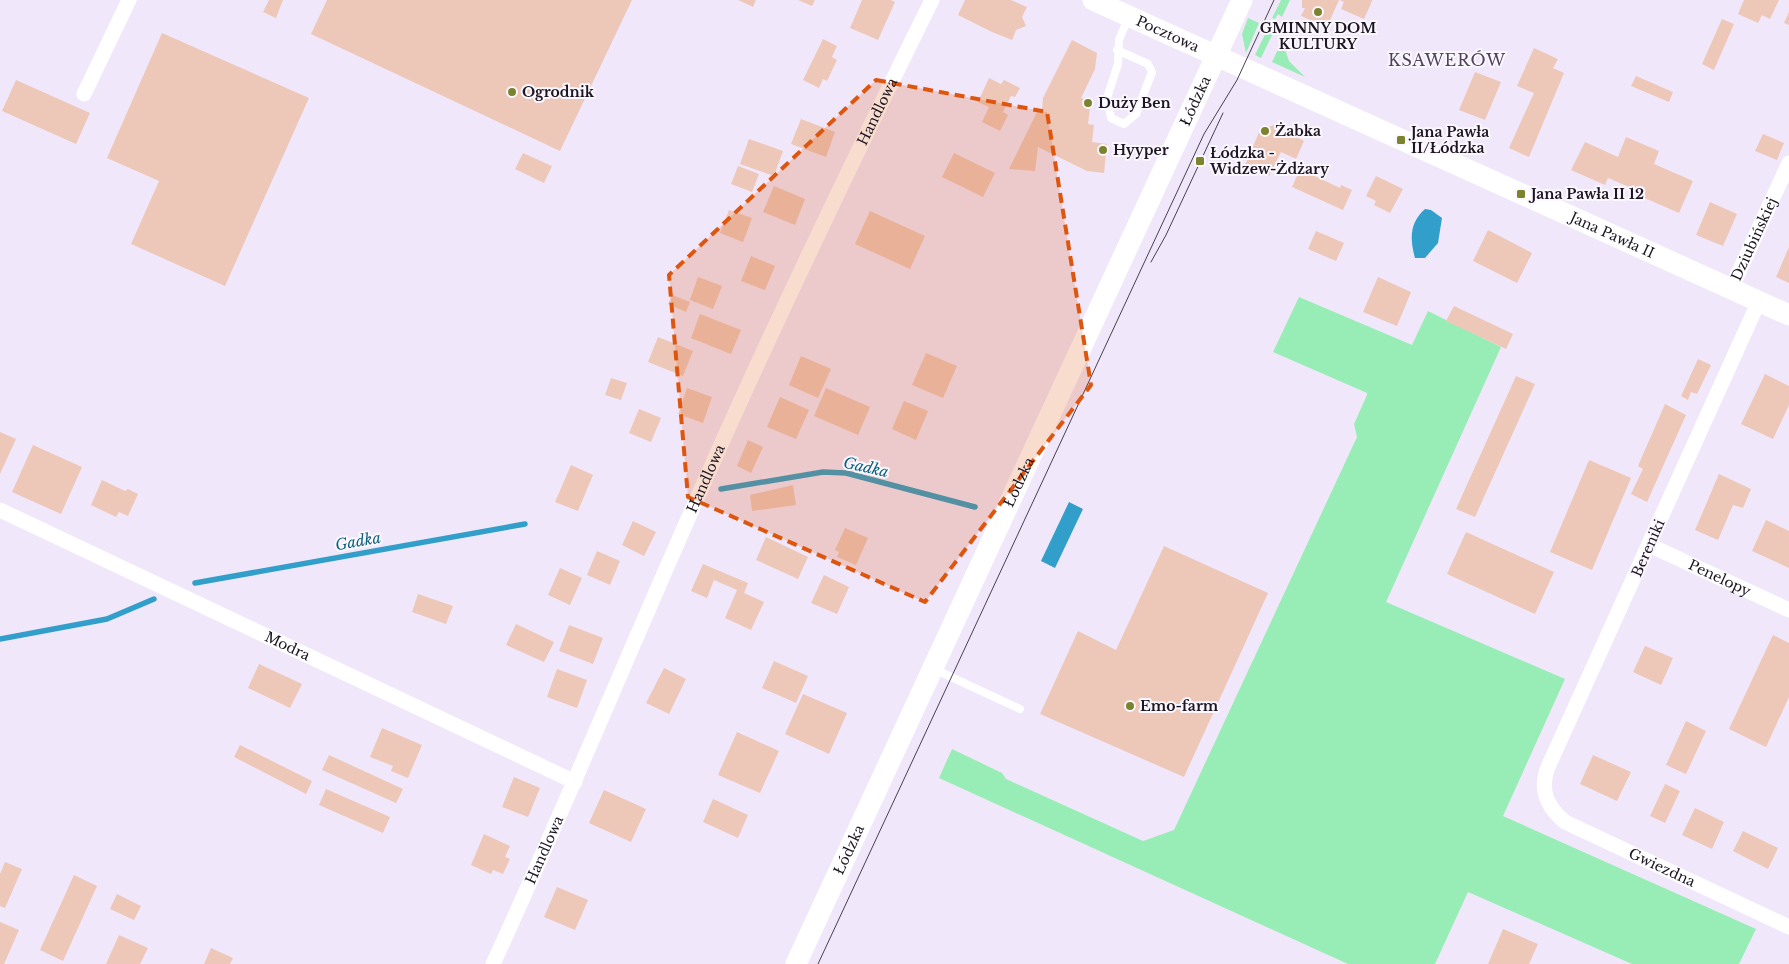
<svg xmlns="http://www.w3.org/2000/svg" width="1789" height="964" font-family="'Libre Baskerville',serif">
	<rect width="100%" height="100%" fill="#f1e7fa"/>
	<path fill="#98edb6" d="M1281,0H1290L1282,17L1278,14L1275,19L1272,18Z
		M1248,18L1259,23L1246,53L1242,34Z
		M1268,28L1273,33L1261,58L1255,55Z
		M1282,41L1289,61L1305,77L1272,62Z
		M1299,297L1412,345L1428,311L1501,347L1386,602L1565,679L1503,816L1756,929L1739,964H1632L1468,892L1435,964H1348L939,778L952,749L1002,773L1006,779L1143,841L1174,830L1357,437L1354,424L1367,395V393L1273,352Z"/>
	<path fill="#319fc9" d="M1425,209L1431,210L1442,218L1438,243L1425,258H1415C1410,240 1409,223 1425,209Z
		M1069,502L1083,509L1055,568L1041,561Z"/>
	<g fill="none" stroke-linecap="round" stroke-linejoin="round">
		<path stroke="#319fc9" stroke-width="5.5" d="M721,489L823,472L846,473L975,507
			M195,583L525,524
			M0,639L107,619L154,599"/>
	</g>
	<path fill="#edc8b9" d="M269,0H283L276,18L263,12Z
		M327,0H632L560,151L311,34Z
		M738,0H756L753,7Z
		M798,0H815L812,6Z
		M862,0H891L895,2L878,40L850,28Z
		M965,0H1011L1027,7L1022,17L1026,26L1016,30L1012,40L992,32L958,15Z
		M1302,0H1339L1327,27L1301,16L1305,8H1302Z
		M1340,0H1372V1L1364,19L1341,9L1344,2Z
		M1744,0H1779L1770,19L1762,15L1758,23L1738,14Z
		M1789,12V25L1784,23Z
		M1722,19L1734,24L1714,70L1702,64Z
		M162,33L309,98L225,286L131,244L159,181L107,158Z
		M823,39L837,46L832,57L837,60L827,81L823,79L819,88L803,80Z
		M1072,40L1097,53L1095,69L1081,98L1091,100L1088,124L1094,125L1092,142L1107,144L1104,173L1087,171L1038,147L1035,171L1009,169L1038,110H1042L1043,98Z
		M1534,48L1558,59L1553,68L1564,73L1529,157L1509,148L1534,93L1517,86Z
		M1475,72L1501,82L1485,120L1459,110Z
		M1636,76L1673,92L1669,102L1631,86Z
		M989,78L1001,84L1004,80L1020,88L1015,97L1011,96L1003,112L1008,115L1000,131L982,122L989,107L978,102Z
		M16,80L90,113L76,144L2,111Z
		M801,119L835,132L826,157L791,144Z
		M1274,125L1304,141L1296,159L1281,152L1269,176L1245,165L1260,130Z
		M1763,134L1784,143L1777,160L1755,151Z
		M1626,137L1659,151L1654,164L1693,181L1679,213L1640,196L1641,192L1608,178L1605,185L1571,170L1585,142L1618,157Z
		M749,139L783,151L774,176L740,164Z
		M523,153L552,166L544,183L515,169Z
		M954,153L995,173L983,197L942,177Z
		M738,166L759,174L752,192L731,184Z
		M1300,169L1340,188L1341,185L1352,190L1343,210L1292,187Z
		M1376,176L1403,189L1390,213L1374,205L1376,201L1366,196Z
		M774,186L805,199L795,225L763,212Z
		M1710,202L1737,214L1723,246L1696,235Z
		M729,210L752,218L743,242L720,233Z
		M870,211L925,236L910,269L855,244Z
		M1488,230L1532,253L1517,283L1473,261Z
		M1316,231L1344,243L1336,261L1308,249Z
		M1789,247V283L1776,277Z
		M751,256L775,266L765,290L741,281Z
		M698,277L722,286L713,309L690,300Z
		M1378,277L1411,292L1397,326L1363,312Z
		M672,295L690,302L686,312L668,304Z
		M1454,306L1513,334L1506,349L1446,321Z
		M700,314L741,330L731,354L691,338Z
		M658,337L693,351L683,376L648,362Z
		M926,353L957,366L943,398L912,385Z
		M801,356L831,369L818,398L789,385Z
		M1698,359L1711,365L1697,394L1691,392L1688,400L1681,396Z
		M1765,374L1789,386V405L1773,439L1741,424Z
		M1516,376L1535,384L1475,517L1456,509Z
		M611,378L627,383L621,400L605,395Z
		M687,388L712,397L703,423L678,414Z
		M826,388L870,407L858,435L814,416Z
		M780,397L809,410L796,439L767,427Z
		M904,401L928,411L916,440L892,429Z
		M1665,404L1686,415L1647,502L1631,494L1643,469L1638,466Z
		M639,409L661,418L651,442L629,433Z
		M0,432L16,439L0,474Z
		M748,440L763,447L751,473L737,466Z
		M33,445L82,467L61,514L12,492Z
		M1589,460L1631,478L1592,570L1550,552Z
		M571,465L593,475L578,511L555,502Z
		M1719,474L1751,489L1743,508L1733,505L1718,540L1695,530Z
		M102,480L125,491L128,489L138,494L128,516L119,512L116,517L91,505Z
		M793,485L796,505L752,511L750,495Z
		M1766,520L1789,531V568L1752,551Z
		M633,521L656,532L644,556L622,545Z
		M845,528L868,538L856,565L837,557L839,552L835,550Z
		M1466,532L1554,572L1535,614L1447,574Z
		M766,537L808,557L798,579L756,560Z
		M1164,546L1268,593L1184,777L1040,714L1078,631L1116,650Z
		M597,551L620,561L610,585L587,575Z
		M703,564L748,583L744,593L764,602L751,630L725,618L737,590L714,580L707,598L691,591Z
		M560,568L582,578L570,605L548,595Z
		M824,575L849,587L837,614L811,603Z
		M418,594L453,606L446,624L412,612Z
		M516,624L554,642L544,662L506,645Z
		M569,625L603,638L593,664L559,651Z
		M1773,635L1789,643V697L1766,747L1729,729Z
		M1645,646L1673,658L1661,685L1633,672Z
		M774,661L808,676L796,703L762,688Z
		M259,664L302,684L290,708L248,688Z
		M664,668L686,679L669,714L646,703Z
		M557,669L587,680L577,708L547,697Z
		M803,694L847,713L829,754L785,734Z
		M1686,721L1706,731L1686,774L1666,765Z
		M382,728L422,745L408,778L391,771L393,766L370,757Z
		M737,732L779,751L760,793L718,775Z
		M240,745L312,781L306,794L234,757Z
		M329,755L403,789L396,803L322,770Z
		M1593,755L1631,772L1617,801L1580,784Z
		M514,777L540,788L528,817L502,807Z
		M1665,784L1680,791L1665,823L1650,816Z
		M326,789L390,817L383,833L319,805Z
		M604,790L646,809L631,842L589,823Z
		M713,799L748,815L738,838L703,822Z
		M1695,808L1724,822L1712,849L1682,835Z
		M1743,831L1778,848L1768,869L1733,851Z
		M484,834L510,846L505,857L510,859L503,874L493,870L491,874L471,865Z
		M5,862L22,869L5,908L0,906V874Z
		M74,875L97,886L63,961L40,950Z
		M557,887L588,900L575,930L544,917Z
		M117,894L141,906L134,920L110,909Z
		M0,922L19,930L4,964H0Z
		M1503,929L1538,944L1529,964H1488Z
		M119,935L148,948L140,964H106Z
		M211,948L233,958L230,964H204Z"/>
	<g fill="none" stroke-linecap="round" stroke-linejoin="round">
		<path stroke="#fff" stroke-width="8" d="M1117,50L1148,64L1152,72L1136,114L1124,124L1111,118L1107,98L1118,64L1119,40L1128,18
			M934,669L1020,709"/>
		<g stroke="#fff" stroke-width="15">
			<path d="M84,94L129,0"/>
			<path id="s1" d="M1731,289L1789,163"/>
			<path id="s2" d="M1759,301L1548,767C1539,790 1547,807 1565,822L1789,927"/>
			<path id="s3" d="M0,510L575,782"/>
			<path id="s4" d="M1649,545L1789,610"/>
			<path id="s5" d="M493,964C569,799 637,632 711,467C781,309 856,154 932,0"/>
		</g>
		<g stroke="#fff" stroke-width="21">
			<path id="s6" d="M1093,0L1789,315"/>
			<path id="s7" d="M796,964L1242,0"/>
		</g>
		<path stroke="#48414e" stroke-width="1" d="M1151,262L1166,235L1223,113
			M818,964L1204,134L1237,80L1274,0"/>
	</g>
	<path fill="#de560d" fill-opacity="0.2" stroke="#de560d" stroke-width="4" stroke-dasharray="10 6" stroke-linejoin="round" d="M876,80L1047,112L1091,385L925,602L688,497L669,275Z"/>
	<g fill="#7c832e" stroke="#fbf7fe" stroke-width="2">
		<circle cx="1318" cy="12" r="5"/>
		<circle cx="512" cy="92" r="5"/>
		<circle cx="1088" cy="103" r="5"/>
		<circle cx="1265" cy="131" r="5"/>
		<rect x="1396" y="135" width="10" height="10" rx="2.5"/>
		<circle cx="1103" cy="150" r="5"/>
		<rect x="1195" y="156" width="10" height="10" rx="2.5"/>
		<rect x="1516" y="189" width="10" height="10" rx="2.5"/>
		<circle cx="1130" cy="706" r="5"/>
	</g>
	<g text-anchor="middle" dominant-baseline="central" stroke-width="4" stroke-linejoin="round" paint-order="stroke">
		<g font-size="14" font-weight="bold" fill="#1d1622" stroke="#fbf7fe" text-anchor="start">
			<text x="1318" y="28" text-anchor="middle">GMINNY DOM<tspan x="1318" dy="16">KULTURY</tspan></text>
			<text x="522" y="92">Ogrodnik</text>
			<text x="1098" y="103">Duży Ben</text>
			<text x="1275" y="131">Żabka</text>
			<text x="1411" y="132">Jana Pawła<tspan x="1411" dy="16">II/Łódzka</tspan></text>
			<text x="1113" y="150">Hyyper</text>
			<text x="1210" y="153">Łódzka -<tspan x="1210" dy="16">Widzew-Żdżary</tspan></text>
			<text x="1531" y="194">Jana Pawła II 12</text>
			<text x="1140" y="706">Emo-farm</text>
		</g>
		<g font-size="14" fill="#1d1622" stroke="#fbf7fe">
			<text stroke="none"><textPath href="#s6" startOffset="82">Pocztowa</textPath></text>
			<text stroke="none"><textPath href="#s7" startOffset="951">Łódzka</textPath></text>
			<text stroke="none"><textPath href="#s5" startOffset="935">Handlowa</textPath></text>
			<text stroke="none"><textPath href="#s6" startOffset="570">Jana Pawła II</textPath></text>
			<text stroke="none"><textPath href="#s1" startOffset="55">Dziubińskiej</textPath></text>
			<text stroke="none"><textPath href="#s5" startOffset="530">Handlowa</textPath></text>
			<text stroke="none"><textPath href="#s7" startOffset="531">Łódzka</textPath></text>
			<text transform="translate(1648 548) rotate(-66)">Bereniki</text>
			<text stroke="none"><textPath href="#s4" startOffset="78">Penelopy</textPath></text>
			<text stroke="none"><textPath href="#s3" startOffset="318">Modra</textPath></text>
			<text stroke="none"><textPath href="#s5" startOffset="125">Handlowa</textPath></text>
			<text stroke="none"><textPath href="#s7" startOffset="126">Łódzka</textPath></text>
			<text stroke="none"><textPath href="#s2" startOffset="681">Gwiezdna</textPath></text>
		</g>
		<g font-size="15" font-style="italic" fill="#0a607d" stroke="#fbf7fe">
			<text transform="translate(866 467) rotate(13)">Gadka</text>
			<text transform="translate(358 541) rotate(-10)">Gadka</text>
		</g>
		<g font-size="16" letter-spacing="1" fill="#51425c" stroke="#fbf7fe">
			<text x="1447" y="60">KSAWERÓW</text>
		</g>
	</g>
</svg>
